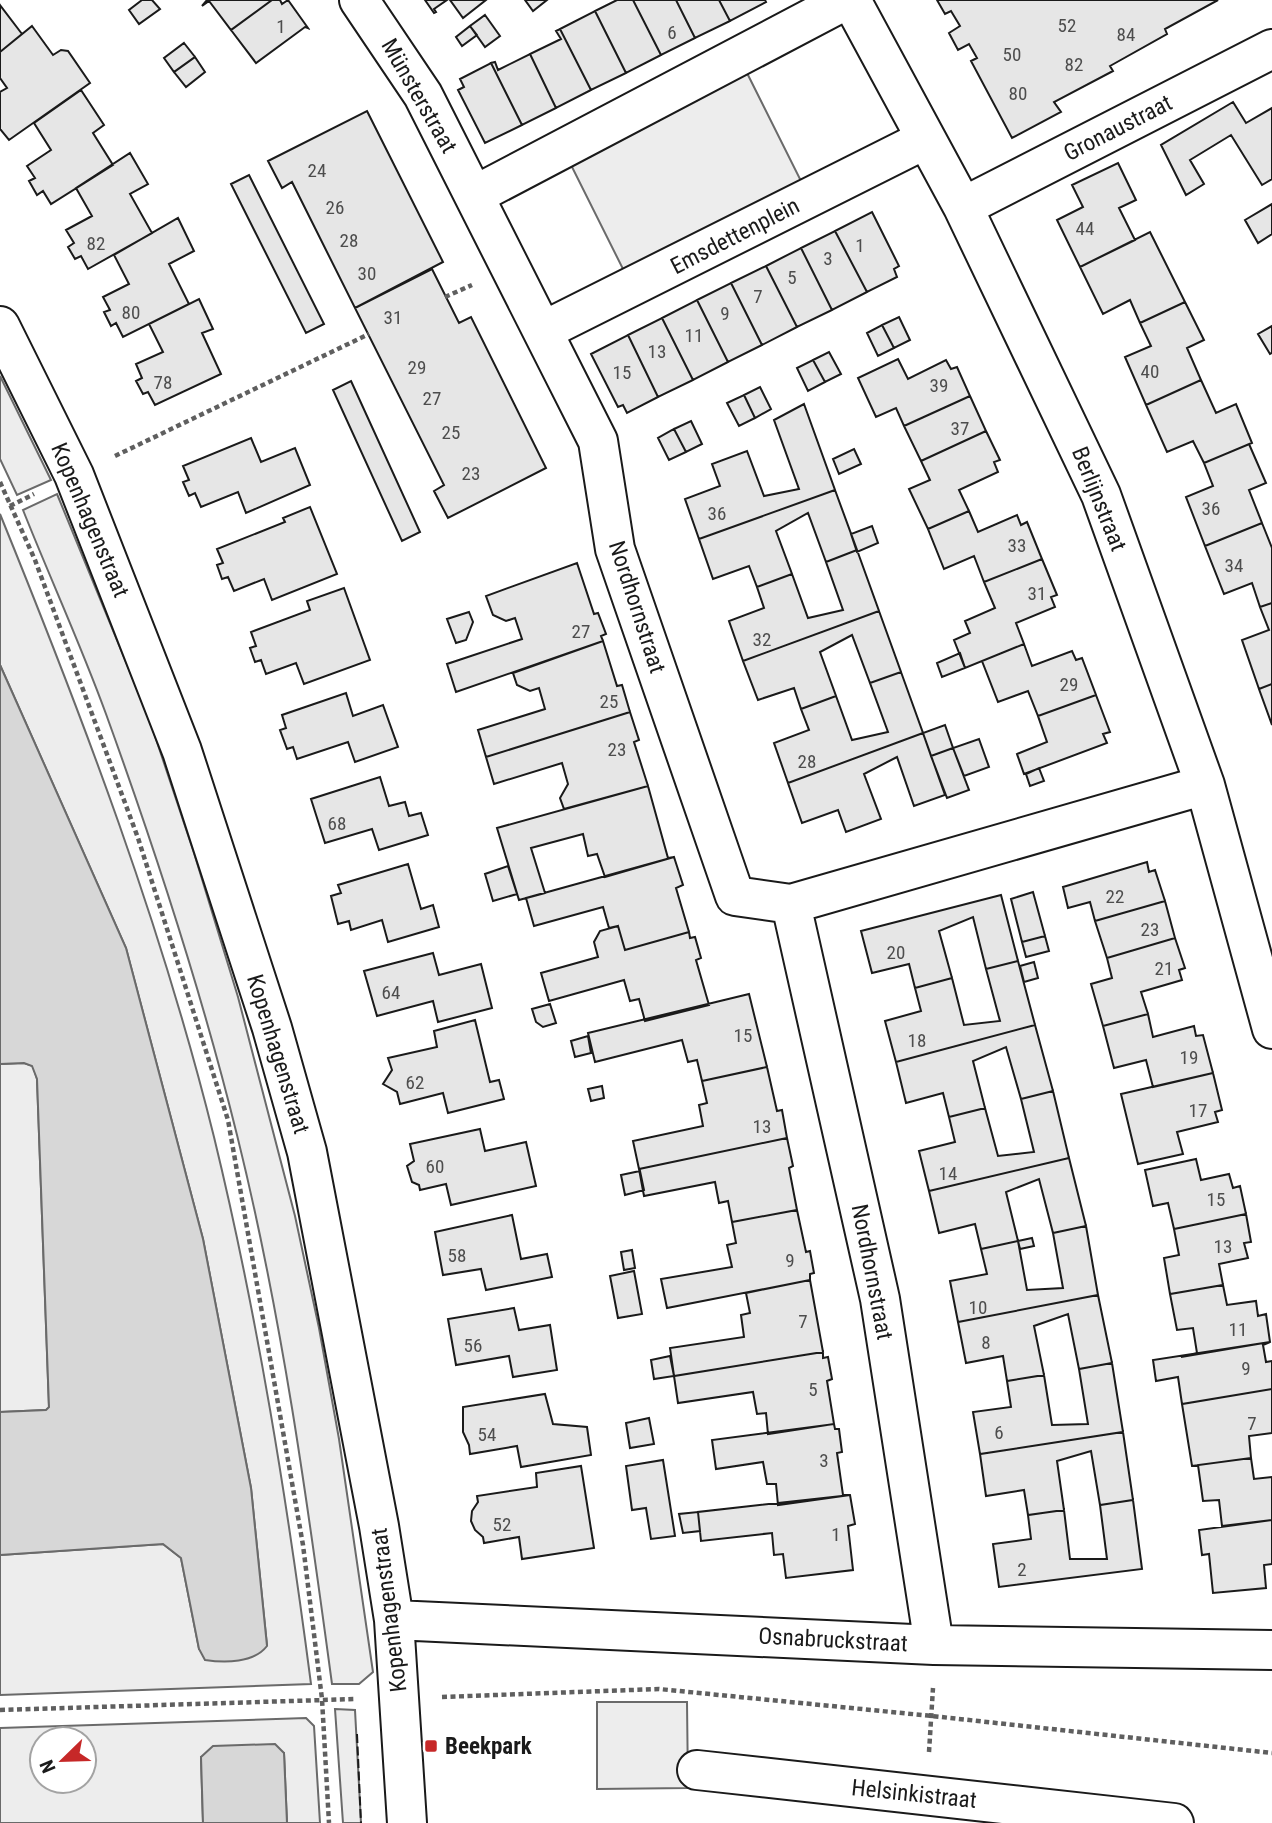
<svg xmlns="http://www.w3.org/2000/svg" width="1272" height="1823" font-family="'Roboto Condensed',sans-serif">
	<rect width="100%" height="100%" fill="#fff"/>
	<path fill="#ededed" stroke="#6a6a6a" stroke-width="2" fill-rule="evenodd" d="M744,67L804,187L627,277L567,157Z
		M0,376L51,480L17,495L0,459Z
		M57,494L149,718L194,853L238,997L295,1216L319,1328L339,1439L373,1672L359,1684H332C307,1499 282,1316 237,1135C202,993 156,852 106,714C81,645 50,578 23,510Z
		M0,514C83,718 161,923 214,1137C258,1318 287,1500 311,1684L0,1695V1555L163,1544L181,1558L199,1649L267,1645L251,1488L203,1239L126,948L0,665Z
		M24,1063L33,1066L37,1079L49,1408L46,1410L0,1412V1064Z
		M597,1702H687L688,1788L597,1789Z
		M335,1709L355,1710L361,1823H343Z
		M306,1718L314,1726L320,1823H287L284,1753L201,1757L203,1823H0V1728ZM42,1739H84V1781H42Z"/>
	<path fill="#d7d7d7" stroke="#6a6a6a" stroke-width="2" d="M0,665L126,948L203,1239L251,1488L267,1646C254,1663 225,1663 205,1660L199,1649L181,1558L163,1544L0,1555V1412L46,1410L49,1407L37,1079L32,1066L24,1063L0,1064Z
		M275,1744L284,1753L287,1823H203L201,1757L213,1746Z"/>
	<path fill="#e6e6e6" stroke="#1a1a1a" stroke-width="2" d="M142,0H152L160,9L139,24L129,10Z
		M207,0H272L231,30L209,1L202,6Z
		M272,0H280L282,4L288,0L308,28L305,27L256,63L231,30Z
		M425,0H447L434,9L436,12L434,13Z
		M450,0H486L463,18Z
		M525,0H547L533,11Z
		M617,0H633L661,55L626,73L595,11Z
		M633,0H676L695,38L661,55Z
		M676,0H719L730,21L695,38Z
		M719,0H765L766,2L730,21Z
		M937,0H1218L1165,29L1167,34L1110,66L1113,71L1054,102L1061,112L1012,138L971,61L977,58L969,44L958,50L949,33L960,26L951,11L945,14Z
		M0,5L22,34L0,52Z
		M595,11L626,73L591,90L560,29Z
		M485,15L500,36L485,47L470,26Z
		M32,26L53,55L61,50L68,51L90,83L9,140L0,129V92L7,88L0,78V52Z
		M470,26L477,35L462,46L456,37Z
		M560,29L591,90L556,108L530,54L561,39L556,31Z
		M184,43L195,57L174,72L164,58Z
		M530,54L556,108L522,125L491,63L495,62L498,70Z
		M195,57L205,72L186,87L174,72Z
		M491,63L522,125L485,143L458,90L464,87L460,79Z
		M81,90L104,125L93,133L113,165L51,204L43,191L37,195L29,181L35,178L27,166L51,150L34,123Z
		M1233,102L1246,123L1272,108V179L1262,185L1231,135L1190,160L1204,184L1186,195L1161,145Z
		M367,111L443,262L355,308L292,182L282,188L268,161Z
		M130,153L148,184L130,194L152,233L88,269L81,256L75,259L68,247L74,243L66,230L92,216L76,188Z
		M1118,163L1136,200L1119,208L1135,240L1080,267L1057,220L1083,207L1072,185Z
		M249,175L324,324L306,333L231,184Z
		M1272,204V234L1258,243L1245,220Z
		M872,212L899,266L894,269L897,277L867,292L835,231Z
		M178,218L194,251L169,264L189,304L123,337L116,323L111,326L104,312L110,310L103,297L129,284L114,255Z
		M835,231L867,292L832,310L801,248Z
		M1150,232L1185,302L1140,323L1130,300L1103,314L1080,267Z
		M801,248L832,310L797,327L766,266Z
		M766,266L797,327L762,345L731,283Z
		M432,269L459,323L471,317L546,468L448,518L434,491L444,485L355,308Z
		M731,283L762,345L728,362L697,300Z
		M199,299L213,329L202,333L221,374L155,405L148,392L143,394L136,381L142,378L136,364L163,352L149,324Z
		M697,300L728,362L693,380L662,318Z
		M1185,302L1204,340L1187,348L1201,380L1146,405L1125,357L1151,346L1140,323Z
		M899,317L910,340L894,348L882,325Z
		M662,318L693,380L658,397L628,335Z
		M882,325L894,348L878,356L867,333Z
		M1272,326V353L1270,354L1258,334Z
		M628,335L658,397L627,413L623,405L618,407L591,354Z
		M829,352L841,374L825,382L813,360Z
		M898,359L908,379L946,360L951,369L957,367L970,396L904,426L896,408L876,417L858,378Z
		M813,360L825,382L808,391L797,368Z
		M1201,380L1216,413L1236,404L1252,443L1204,463L1193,441L1167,452L1146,405Z
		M351,381L420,532L402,541L333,390Z
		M760,387L771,409L755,418L744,395Z
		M744,395L755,418L739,426L727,403Z
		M970,396L986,431L921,461L904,426Z
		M804,404L835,490L699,539L685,499L720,486L712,464L747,451L764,496L799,489L774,420Z
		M691,421L702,444L686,452L674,429Z
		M674,429L686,452L669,460L658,438Z
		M986,431L1000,460L994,462L998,472L959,490L969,511L928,529L909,489L930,480L921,461Z
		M251,438L261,462L295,448L310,485L246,513L238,492L201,507L195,493L189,496L183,482L189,480L183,466Z
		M1249,444L1266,483L1249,490L1262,523L1205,546L1186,497L1213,486L1204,463Z
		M854,449L861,464L839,474L833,459Z
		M835,490L857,550L826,562L808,513L776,531L792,574L757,587L749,566L713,579L699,539Z
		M310,507L337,574L272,600L264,579L234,591L228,577L222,579L217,565L223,563L217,549L285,522L283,518Z
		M969,511L978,532L1017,515L1021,525L1027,522L1042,559L984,582L974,556L944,569L928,529Z
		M1262,523L1272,548V603L1260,607L1252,583L1224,594L1205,546Z
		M872,526L878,543L857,552L851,534Z
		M857,550L879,611L743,661L729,621L764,608L757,587L792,574L808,618L843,610L826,562Z
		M1042,559L1057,595L1051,597L1055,607L1016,623L1024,644L965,668L954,640L970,633L965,621L995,608L984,582Z
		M577,563L594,614L598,613L606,634L601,636L603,641L456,692L447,664L522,639L515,618L506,621L493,615L486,596Z
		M344,588L370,660L304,684L296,663L266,674L261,660L255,662L250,648L256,646L251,632L310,610L307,601Z
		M1272,603V684L1259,689L1242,640L1269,630L1260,607Z
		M879,611L901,672L870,683L852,635L820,652L836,696L801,709L794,688L758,700L743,661Z
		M469,612L473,622L466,640L456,643L447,619Z
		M603,641L617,686L622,685L630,712L486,757L478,730L545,709L539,688L530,691L517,685L513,673Z
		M1024,644L1032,666L1072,651L1076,660L1082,658L1096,695L1038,716L1028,691L998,702L982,661Z
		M960,653L965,668L942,677L937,663Z
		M901,672L923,733L788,783L774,743L809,730L801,709L836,696L852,740L888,732L870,683Z
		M1272,684V725L1259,689Z
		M346,693L353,716L383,705L398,747L355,762L348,742L297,759L293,747L287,749L280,730L286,728L282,715Z
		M1096,695L1110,732L1103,734L1107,743L1024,774L1017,754L1047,742L1038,716Z
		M630,712L639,740L634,742L648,786L564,809L560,798L568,784L562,763L494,784L486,757Z
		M945,725L953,748L931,756L923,733Z
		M923,733L945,795L914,806L897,757L864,774L881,819L846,832L838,810L802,823L788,783Z
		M979,739L989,767L964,776L953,748Z
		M953,748L969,790L947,798L931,756Z
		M1039,768L1044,781L1030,786L1026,774Z
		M380,777L389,806L405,802L409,816L421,813L428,835L379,850L372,829L325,843L311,799Z
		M648,786L668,858L674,857L605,877L597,854L588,856L583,834L531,848L545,893L519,900L497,828Z
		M674,857L683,885L676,888L689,932L625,950L618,926L609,928L603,907L534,926L526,898Z
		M1147,862L1149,872L1155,870L1165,901L1095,921L1090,902L1068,908L1063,887Z
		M408,864L421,909L433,905L439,927L388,942L382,920L351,930L349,921L338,924L331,896L341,893L338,885Z
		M508,866L517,894L493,901L485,874Z
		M1033,892L1045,936L1022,942L1011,899Z
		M1001,895L1018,961L986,969L973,917L939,931L952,978L915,988L909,964L872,973L861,931Z
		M1165,901L1175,938L1107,958L1095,921Z
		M618,926L625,950L689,932L690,938L695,937L701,958L696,960L709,1005L645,1021L639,999L630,1001L624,980L549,1001L541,973L598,957L594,942L600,931Z
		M1045,936L1049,951L1026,957L1022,942Z
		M1175,938L1185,968L1179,970L1182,980L1141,992L1148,1014L1103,1026L1091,984L1112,978L1107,958Z
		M433,953L439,975L481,964L492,1008L438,1022L433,1001L377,1016L364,971Z
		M1018,961L1035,1025L896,1062L885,1021L921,1011L915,988L952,978L964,1025L1000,1021L986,969Z
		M1034,962L1038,978L1024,982L1020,966Z
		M749,994L767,1067L702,1081L697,1060L688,1062L682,1040L595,1062L588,1033Z
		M550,1004L556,1023L543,1027L536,1022L532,1009Z
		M1148,1014L1153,1037L1194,1026L1196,1036L1203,1035L1213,1073L1153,1087L1146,1060L1114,1068L1103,1026Z
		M475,1020L490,1082L499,1080L504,1099L448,1113L443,1093L400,1104L397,1092L383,1084L392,1070L388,1058L437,1047L434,1031Z
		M1035,1025L1053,1091L1021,1099L1006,1047L973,1061L985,1108L949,1117L943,1093L906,1103L896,1062Z
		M588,1036L591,1053L575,1057L571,1041Z
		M767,1067L777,1111L782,1110L787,1138L639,1169L633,1141L703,1126L699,1105L707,1103L702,1081Z
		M1213,1073L1222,1110L1215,1112L1218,1122L1177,1132L1183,1154L1138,1164L1121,1094Z
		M602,1086L604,1098L591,1101L588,1089Z
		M1053,1091L1069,1158L929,1191L919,1151L955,1142L949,1117L985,1108L998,1156L1034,1152L1021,1099Z
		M480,1129L485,1151L526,1142L536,1186L451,1205L446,1184L420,1190L419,1185L412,1182L407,1166L414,1161L410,1144Z
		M787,1138L793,1166L789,1168L797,1210L732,1222L728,1201L719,1203L715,1182L644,1196L639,1169Z
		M1069,1158L1086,1226L1053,1233L1039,1179L1006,1192L1018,1241L981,1249L975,1224L939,1233L929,1191Z
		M1196,1159L1201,1180L1229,1174L1233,1188L1240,1186L1246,1214L1174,1229L1168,1203L1153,1206L1145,1170Z
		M640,1171L644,1190L625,1195L621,1175Z
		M797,1210L806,1252L810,1251L814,1273L810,1274V1280L667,1308L661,1279L732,1267L727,1245L736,1243L732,1222Z
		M1246,1214L1251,1242L1244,1243L1248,1258L1219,1264L1223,1285L1170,1294L1164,1258L1179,1255L1174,1229Z
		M512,1215L521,1259L547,1254L552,1277L486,1290L481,1269L443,1275L435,1232Z
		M1086,1226L1098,1295L958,1322L950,1281L987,1274L981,1249L1018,1241L1027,1290L1063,1288L1053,1233Z
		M1032,1238L1034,1246L1020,1249L1018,1241Z
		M632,1250L635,1268L624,1270L621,1252Z
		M634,1271L642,1314L618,1318L610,1276Z
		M810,1280L823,1352L674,1376L670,1348L744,1337L741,1315L750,1313L746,1293Z
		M1223,1285L1227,1305L1256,1301L1258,1316L1266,1314L1270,1342L1181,1357L1197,1353L1193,1328L1177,1330L1170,1294Z
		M1098,1295L1112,1363L1079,1369L1068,1314L1034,1326L1044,1375L1007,1381L1003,1356L966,1363L958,1322Z
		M514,1308L519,1330L550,1325L557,1370L513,1377L509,1356L456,1365L448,1319Z
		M1270,1342L1263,1345L1266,1362L1272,1361V1389L1182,1404L1178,1377L1156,1381L1153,1360Z
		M823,1352V1358L828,1357L832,1379L827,1381L834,1424L768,1434L766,1413L757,1414L753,1392L678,1403L674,1376Z
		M670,1356L674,1376L654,1379L651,1360Z
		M1112,1363L1123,1432L980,1454L973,1412L1011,1407L1007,1381L1044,1375L1052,1425L1088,1424L1079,1369Z
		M1272,1389V1433L1249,1436L1251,1458L1192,1466L1182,1404Z
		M545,1394L553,1424L587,1427L591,1455L521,1467L517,1446L470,1454L469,1445L463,1432V1407Z
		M649,1418L654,1444L630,1448L626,1423Z
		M834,1424L835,1429H839L842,1452L837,1453L843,1495H850L778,1505L776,1484H767L763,1462L716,1469L712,1440Z
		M1123,1432L1133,1500L1100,1505L1091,1451L1057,1461L1064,1510L1028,1515L1024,1490L986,1496L980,1454Z
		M1251,1458L1254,1479L1272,1477V1520L1222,1526L1219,1500L1203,1501L1198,1465Z
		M663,1460L675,1536L651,1539L646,1508L632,1510L626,1466Z
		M581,1466L594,1548L522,1559L519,1537L484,1543L483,1537L475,1530L471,1521L472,1511L478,1502L477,1496L537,1487L536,1473Z
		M850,1495L855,1524L848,1526L853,1570L786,1578L783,1554L774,1555L772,1533L701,1541L698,1512Z
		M1133,1500L1142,1569L999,1587L993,1544L1031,1539L1028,1515L1064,1510L1070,1559H1107L1100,1505Z
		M698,1512L700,1531L683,1533L679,1514Z
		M1272,1520V1564L1264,1565L1266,1588L1213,1593L1209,1554L1202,1555L1199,1530Z"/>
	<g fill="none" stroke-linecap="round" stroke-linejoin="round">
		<defs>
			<path id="minor" d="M359,0L423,95L598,441L615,549L735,896L791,904L1205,785
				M851,0L963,207L1101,495L1205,785L1272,1029
				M475,195L846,0
				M963,207L1272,49
				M0,326L74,475L182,751L272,1028L307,1152L379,1526L394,1620L407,1823
				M543,331L926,139
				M791,904L880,1299L934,1645
				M394,1620L934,1645L1272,1650
				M697,1770L1174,1823"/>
		</defs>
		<use href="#minor" stroke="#1a1a1a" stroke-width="42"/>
		<path stroke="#5f5f5f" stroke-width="4.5" stroke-dasharray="5 3.5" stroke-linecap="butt" d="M445,297L472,285
			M115,456L369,334
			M0,482L35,560L138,838L228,1120L303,1545L322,1699L329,1823
			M10,506L34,494
			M442,1697L659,1689L932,1716L1272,1753
			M0,1710L356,1699
			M929,1752L933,1688"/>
		<use href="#minor" stroke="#fff" stroke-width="38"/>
		<path stroke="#1a1a1a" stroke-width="2" stroke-dasharray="9 3.5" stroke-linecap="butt" d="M357,1734L361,1823"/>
	</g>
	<rect fill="#c62828" stroke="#fff" stroke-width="2.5" x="424" y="1739" width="14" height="14" rx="3.5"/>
	<g text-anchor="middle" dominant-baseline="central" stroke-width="5" stroke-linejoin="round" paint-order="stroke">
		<g font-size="19" fill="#4d4d4d">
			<text x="1067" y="25">52</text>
			<text x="281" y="26">1</text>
			<text x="672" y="32">6</text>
			<text x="1126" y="34">84</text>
			<text x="1012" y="54">50</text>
			<text x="1074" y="64">82</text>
			<text x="1018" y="93">80</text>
			<text x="317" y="170">24</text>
			<text x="335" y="207">26</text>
			<text x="1085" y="228">44</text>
			<text x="349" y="240">28</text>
			<text x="96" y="243">82</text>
			<text x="860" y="245">1</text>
			<text x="828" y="258">3</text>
			<text x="367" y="273">30</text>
			<text x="792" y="277">5</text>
			<text x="758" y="296">7</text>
			<text x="131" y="312">80</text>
			<text x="725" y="313">9</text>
			<text x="393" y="317">31</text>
			<text x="694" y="335">11</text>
			<text x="657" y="351">13</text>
			<text x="417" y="367">29</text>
			<text x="1150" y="371">40</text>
			<text x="622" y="372">15</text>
			<text x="163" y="382">78</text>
			<text x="939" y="385">39</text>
			<text x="432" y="398">27</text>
			<text x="960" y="428">37</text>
			<text x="451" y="432">25</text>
			<text x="471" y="473">23</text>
			<text x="1211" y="508">36</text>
			<text x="717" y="513">36</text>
			<text x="1017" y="545">33</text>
			<text x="1234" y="565">34</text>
			<text x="1037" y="593">31</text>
			<text x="581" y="631">27</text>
			<text x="762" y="639">32</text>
			<text x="1069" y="684">29</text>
			<text x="609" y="701">25</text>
			<text x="617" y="749">23</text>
			<text x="807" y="761">28</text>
			<text x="337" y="823">68</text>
			<text x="1115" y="896">22</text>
			<text x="1150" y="929">23</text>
			<text x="896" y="952">20</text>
			<text x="1164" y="968">21</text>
			<text x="391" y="992">64</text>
			<text x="743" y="1035">15</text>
			<text x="917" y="1040">18</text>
			<text x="1189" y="1057">19</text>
			<text x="415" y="1082">62</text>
			<text x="1198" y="1110">17</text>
			<text x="762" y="1126">13</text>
			<text x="435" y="1166">60</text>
			<text x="948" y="1173">14</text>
			<text x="1216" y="1199">15</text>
			<text x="1223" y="1246">13</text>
			<text x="457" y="1255">58</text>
			<text x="790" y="1260">9</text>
			<text x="978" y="1307">10</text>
			<text x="803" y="1321">7</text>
			<text x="1238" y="1329">11</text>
			<text x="986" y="1342">8</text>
			<text x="473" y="1345">56</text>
			<text x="1246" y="1368">9</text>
			<text x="813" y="1389">5</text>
			<text x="1252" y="1423">7</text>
			<text x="999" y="1432">6</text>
			<text x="487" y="1434">54</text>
			<text x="824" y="1460">3</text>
			<text x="502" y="1524">52</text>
			<text x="836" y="1534">1</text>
			<text x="1022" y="1569">2</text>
		</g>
		<g font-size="23" fill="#1a1a1a" stroke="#fff">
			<text transform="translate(419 96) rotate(60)">Münsterstraat</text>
			<text transform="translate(1118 128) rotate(-27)">Gronaustraat</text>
			<text transform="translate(735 236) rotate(-27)">Emsdettenplein</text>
			<text transform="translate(1099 499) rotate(68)">Berlijnstraat</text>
			<text transform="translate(90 520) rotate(67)">Kopenhagenstraat</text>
			<text transform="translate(637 607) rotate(72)">Nordhornstraat</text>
			<text transform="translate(278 1054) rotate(73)">Kopenhagenstraat</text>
			<text transform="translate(872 1272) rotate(79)">Nordhornstraat</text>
			<text transform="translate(389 1610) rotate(-97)">Kopenhagenstraat</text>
			<text transform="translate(833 1640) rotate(3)">Osnabruckstraat</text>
			<text transform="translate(914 1794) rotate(6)">Helsinkistraat</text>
		</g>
		<g font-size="23" font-weight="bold" fill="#1a1a1a" stroke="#fff" text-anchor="start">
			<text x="445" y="1746">Beekpark</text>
		</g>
	</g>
	<g transform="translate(63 1760) rotate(247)"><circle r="33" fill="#ffffff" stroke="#a3a3a3" stroke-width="2"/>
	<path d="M0-5L12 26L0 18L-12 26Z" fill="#c62828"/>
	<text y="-10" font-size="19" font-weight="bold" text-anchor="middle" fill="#1a1a1a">N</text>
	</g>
</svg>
